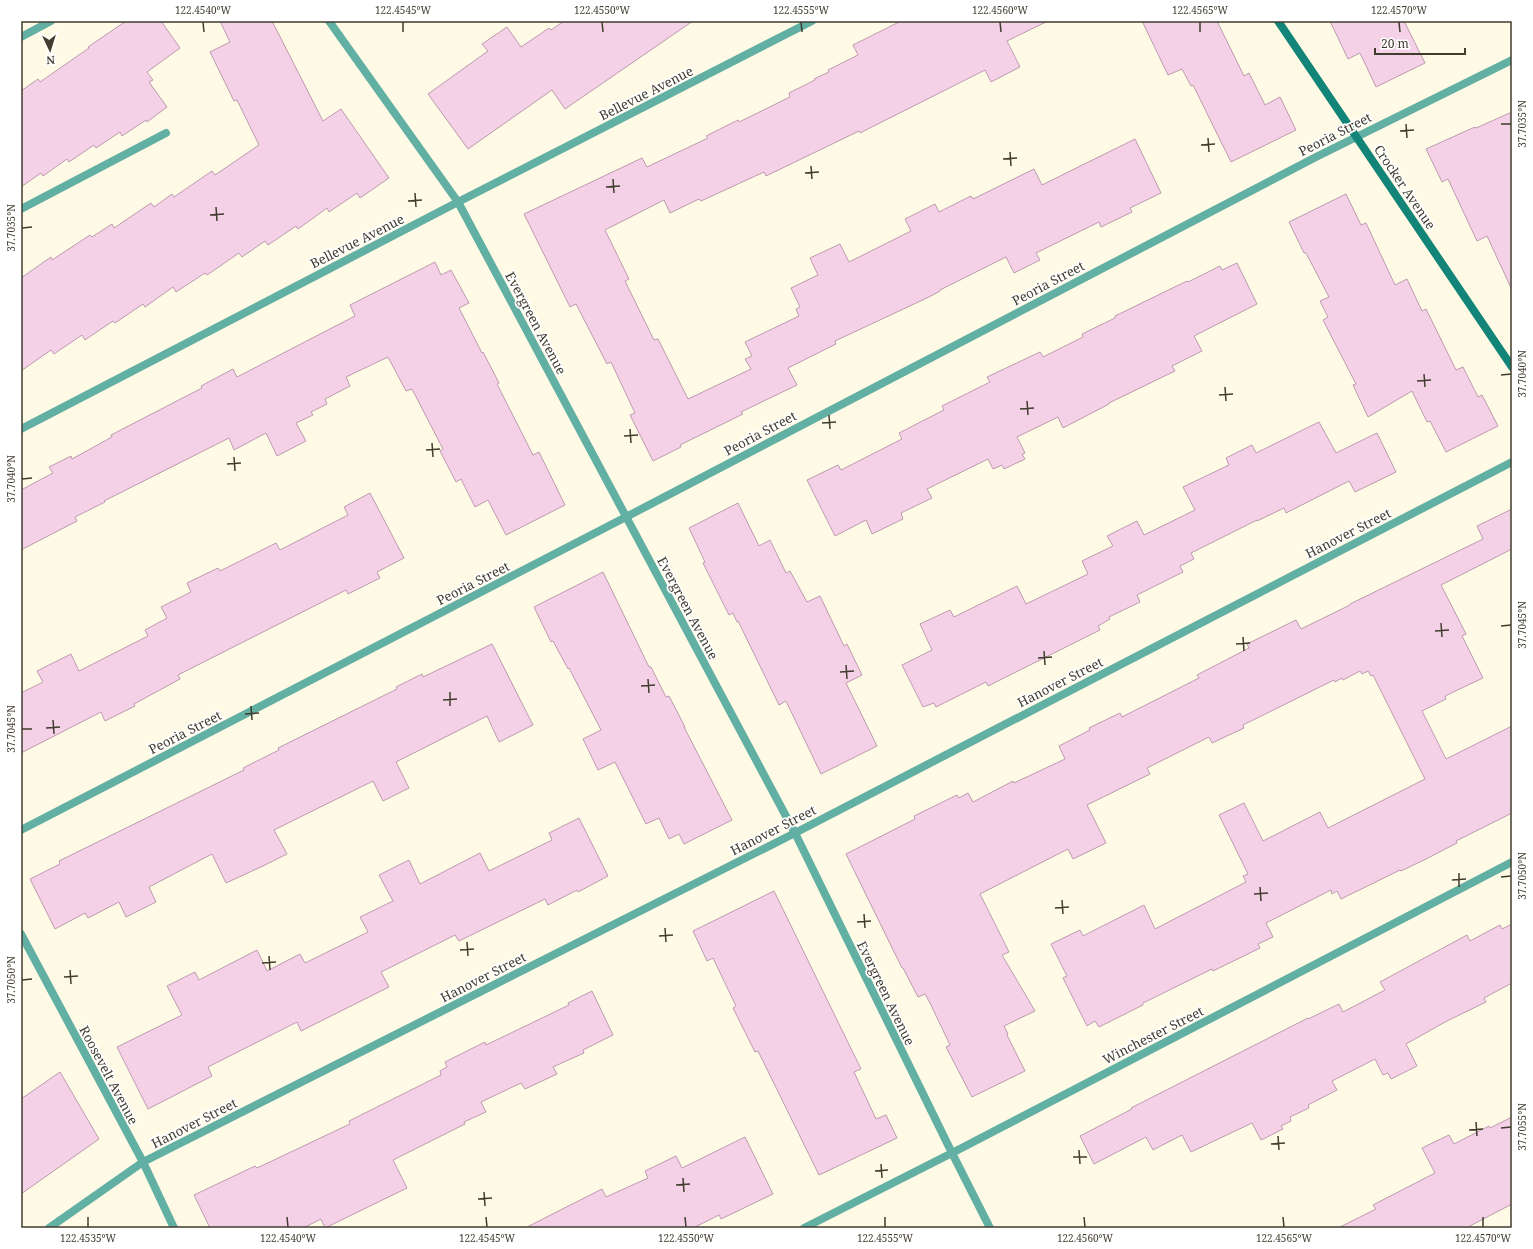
<svg xmlns="http://www.w3.org/2000/svg" width="1533" height="1249" font-family="'Noto Serif',serif">
	<rect width="100%" height="100%" fill="#fffae5"/>
	<path fill="#f4d1e7" stroke="#bc9baf" d="M126,21H161L180,48L147,72L153,80L149,82L167,107L147,122L146,120L122,136L120,132L96,148L94,145L69,162L67,159L43,176L41,173L21,187V91L38,79L40,82L89,48L88,47Z
		M220,21H272L323,121L341,109L389,178L360,198L357,193L329,212L327,208L298,229L296,226L268,245L265,241L242,257L239,253L207,275L205,273L176,292L173,287L145,307L143,304L115,323L113,321L85,340L82,335L54,354L51,350L21,371V278L51,257L52,260L90,235L92,237L112,224L114,228L151,203L154,207L172,194L174,197L212,171L215,175L259,145L237,100L234,101L210,52L230,42Z
		M564,21H693L565,109L552,90L468,149L428,94L488,51L482,44L507,27L521,47L549,28L551,30Z
		M901,21H1048L1007,41L1020,67L991,82L985,70L860,133L859,131L766,176L764,172L701,201L699,199L670,213L664,200L605,230L629,279L625,281L654,340L658,339L688,399L751,369L745,359L752,356L745,342L799,316L796,309L800,307L791,288L818,275L810,258L840,244L849,262L911,231L905,219L935,204L939,212L971,196L973,199L1034,169L1042,185L1135,139L1161,193L1130,208L1132,212L1101,227L1099,222L1036,253L1040,260L1014,273L1006,257L940,290V291L929,297L835,341L836,344L788,368L797,385L741,412L743,414L680,445L681,447L653,461L630,415L635,413L611,362L607,364L576,304L570,307L524,214L642,158L647,167L708,138L706,136L738,120L739,122L790,97L789,93L815,80L814,79L829,72L828,70L858,55L853,45Z
		M1142,21H1217L1244,76L1249,73L1265,105L1280,97L1296,130L1231,162L1193,85L1191,86L1182,69L1168,75Z
		M1330,21H1404L1425,63L1376,87L1360,53L1348,59Z
		M1512,112V290L1487,236L1477,241L1448,179L1442,182L1426,149L1475,127L1476,128Z
		M1346,194L1361,225L1366,223L1395,285L1407,279L1422,311L1426,309L1456,370L1463,367L1478,397L1482,395L1498,426L1446,452L1430,421L1427,422L1412,391L1368,417L1353,385L1356,384L1323,320L1328,317L1320,301L1329,297L1306,253H1304L1289,222Z
		M435,262L441,275L451,270L469,303L459,308L482,353L483,352L499,383L497,384L533,455L539,452L565,505L506,535L488,500L475,507L461,479L456,482L440,451L443,449L412,389L406,391L388,357L346,377L350,386L325,399L327,404L311,412L313,415L296,423L306,441L277,456L266,433L234,450L229,438L104,501L105,502L75,517L77,521L21,550V490L53,473L49,467L71,456L72,459L112,437L111,435L202,388L201,386L233,369L237,377L355,316L350,305Z
		M1237,263L1257,304L1194,336L1202,351L1172,366L1175,371L1109,403V404L1063,428L1058,417L1017,437L1025,453L1022,454L1025,459L1004,469L1002,465L993,469L988,459L927,489L932,498L901,513L903,519L872,534L866,520L835,536L807,480L838,465L841,470L902,439L899,433L944,410L942,406L990,382L987,377L1040,352L1043,357L1083,337L1082,334L1115,318V316L1187,281L1188,282L1220,266L1222,270Z
		M1319,422L1336,453L1377,433L1396,472L1355,492L1349,481L1286,513L1284,508L1257,521V520L1191,553L1194,559L1180,566L1183,572L1137,595L1140,602L1109,617L1110,619L1098,626L1100,630L988,686L986,682L936,707L934,703L923,707L902,665L932,650L920,624L950,610L954,617L1017,586L1026,604L1088,574L1082,561L1113,546L1107,536L1137,521L1144,535L1195,510L1183,487L1229,465L1226,458L1252,445L1256,453Z
		M370,493L404,558L377,572L380,578L348,594L346,590L178,675L180,679L134,704L135,706L105,721L101,712L21,753V693L43,682L37,671L71,654L79,671L148,636L145,630L167,618L161,607L191,592L187,583L218,568L220,571L276,543L280,550L348,515L344,507Z
		M738,503L759,546L770,540L786,573L790,571L807,602L820,596L844,646L847,644L862,675L846,683L877,746L821,774L786,701L779,705L738,621L737,622L733,613L729,615L703,563L705,562L689,528Z
		M1512,509V549L1441,585L1466,634L1462,636L1483,678L1445,696L1446,699L1422,711L1446,759L1512,726V813L1456,841L1457,843L1426,859L1401,871L1400,870L1341,899L1337,891L1332,894L1331,890L1266,923L1273,937L1258,944L1260,948L1213,971L1212,969L1143,1003V1005L1099,1027L1095,1021L1087,1026L1063,978L1067,976L1051,944L1080,930L1083,936L1144,905L1155,929L1246,882L1243,876L1248,874L1219,815L1244,803L1263,841L1320,812L1328,828L1425,779L1373,675L1371,676L1368,671L1362,674L1360,671L1343,680L1342,678L1335,682L1334,680L1243,725L1244,728L1212,743L1209,737L1147,768L1150,774L1087,805L1106,843L1073,859L1068,849L980,894L1009,952L1002,955L1035,1011L1004,1026L1008,1034L1007,1035L1025,1071L972,1097L946,1047L950,1045L930,1003L925,994L918,997L903,968H902L846,854L915,819L914,816L957,795L959,798L968,793L973,802L1013,781L1014,783L1065,759L1059,746L1090,730L1089,728L1120,713L1122,717L1199,678L1197,675L1249,648L1247,644L1296,620L1301,629L1350,605V604L1483,539L1477,526Z
		M603,572L649,667H651L666,697L669,696L685,727H684L732,820L684,844L679,834L669,839L659,818L646,824L615,762L598,770L583,739L601,730L569,668L568,669L553,641L551,642L534,607Z
		M492,644L533,725L499,742L487,716L396,762L409,788L383,801L373,781L274,830L287,854L263,866L226,883L212,854L149,887L156,902L126,917L119,902L88,918L85,913L55,929L30,879L60,864L59,861L244,770L243,768L279,750L278,748L397,689L396,687L422,674L423,677Z
		M579,818L608,876L578,892L577,890L548,905L545,899L459,941L455,935L381,972L389,987L301,1031L297,1022L208,1067L212,1076L148,1109L117,1047L182,1015L167,986L195,972L199,980L257,950L267,971L300,954L305,963L368,932L360,917L393,901L379,875L409,860L420,884L480,853L489,871L552,840L549,833Z
		M774,891L861,1069L854,1072L876,1119L886,1115L897,1138L819,1175L758,1051L755,1052L733,1008L736,1006L713,958L707,961L693,931Z
		M1512,924V983L1484,998L1486,1002L1447,1021L1406,1044L1417,1066L1391,1079L1388,1073L1383,1075L1375,1059L1332,1081L1337,1090L1308,1105L1309,1108L1290,1117L1291,1121L1281,1126L1283,1129L1261,1140L1252,1123L1191,1152L1182,1135L1153,1150L1146,1137L1094,1164L1080,1136L1132,1109L1131,1108L1308,1018V1019L1339,1004L1343,1012L1385,990L1380,982L1467,935L1470,941L1500,925L1502,929Z
		M592,991L613,1035L583,1050L584,1053L553,1067L557,1074L525,1089L521,1083L481,1102L486,1112L464,1122L465,1124L393,1160L407,1188L325,1228L321,1219L303,1228H210L194,1195L255,1166L257,1168L350,1124L349,1121L441,1075L440,1071L447,1067L445,1062L485,1042L486,1045L569,1005L568,1003Z
		M60,1072L99,1139L21,1194V1099Z
		M1512,1117V1204L1466,1228H1338L1376,1209L1373,1205L1435,1173L1422,1148L1449,1135L1454,1144L1489,1126L1490,1128Z
		M745,1137L773,1194L721,1219L719,1215L693,1228H525L602,1189L606,1197L648,1178L645,1171L676,1156L682,1168Z"/>
	<g fill="none" stroke-linecap="round" stroke-linejoin="round">
		<path stroke="#62afa3" stroke-width="8" d="M21,209L166,133"/>
		<path stroke="#62afa3" stroke-width="8" d="M329,21L458,202L795,833L952,1153L990,1228
			M21,37L51,21
			M21,429L458,202L812,21
			M21,830L626,517L1316,157L1512,60
			M21,934L143,1162L174,1228
			M49,1228L143,1162L795,833L1512,462
			M804,1228L952,1153L1512,862"/>
		<path stroke="#128578" stroke-width="8" d="M1278,21L1512,367"/>
	</g>
	<path fill="none" stroke="#403c2e" stroke-width="1.5" d="M203,22L204,32M403,22V32M602,22L603,32M801,22L802,32M1000,22L1001,32M1200,22V32M1399,22L1400,32M1406,124L1407,138M1501,124H1511M1400,131L1414,130M1208,138L1209,152M1201,145L1215,144M1010,152L1011,166M1003,159L1017,158M811,166L812,179M805,173L819,172M613,179L614,193M606,187L620,186M415,193L416,207M408,201L422,200M216,207L217,221M210,215L224,214M22,228L32,227M1424,374L1425,387M1501,375L1511,374M1417,381L1431,380M1225,387L1226,401M1219,395L1233,394M1027,401L1028,415M1020,409L1034,408M829,415L830,429M822,423L836,422M630,429L631,443M624,436L638,435M432,443L433,457M426,450L440,449M234,457L235,471M227,464L241,463M22,479L32,478M1441,623L1442,637M1501,626L1511,625M1435,631L1449,630M1243,637L1244,651M1236,644L1250,643M1044,651L1045,665M1038,658L1052,657M846,665L847,679M840,672L854,671M648,679L649,693M641,686L655,685M450,692V706M443,700L457,699M251,706L252,720M245,714L259,713M53,720L54,734M46,728L60,727M22,729H32M1459,873V887M1501,877L1511,876M1452,880L1466,879M1260,887L1261,901M1254,894L1268,893M1062,900L1063,914M1055,908L1069,907M864,914L865,928M857,922L871,921M665,928L666,942M659,936L673,935M467,942L468,956M460,950L474,949M269,956L270,970M262,963L276,962M70,970L71,984M64,977L78,976M22,980L32,979M1476,1122L1477,1136M1501,1128L1511,1127M1469,1130L1483,1129M1278,1136L1279,1150M1271,1144L1285,1143M1079,1150L1080,1164M1073,1157H1087M881,1164L882,1178M875,1171L888,1170M683,1178L684,1192M676,1185L690,1184M484,1192L485,1206M478,1199L492,1198M88,1217V1227M287,1217L288,1227M486,1217L487,1227M685,1217L686,1227M885,1217V1227M1084,1217L1085,1227M1283,1217L1284,1227M1483,1217V1227"/>
	<g text-anchor="middle" dominant-baseline="central" stroke-width="3.5" stroke-linejoin="round" paint-order="stroke">
		<g font-size="13" fill="#403c2e" stroke="#fff">
			<text transform="translate(646 93) rotate(-27)">Bellevue Avenue</text>
			<text transform="translate(1335 134) rotate(-27)">Peoria Street</text>
			<text transform="translate(1405 187) rotate(56)">Crocker Avenue</text>
			<text transform="translate(357 241) rotate(-27)">Bellevue Avenue</text>
			<text transform="translate(1048 283) rotate(-28)">Peoria Street</text>
			<text transform="translate(536 323) rotate(62)">Evergreen Avenue</text>
			<text transform="translate(760 433) rotate(-28)">Peoria Street</text>
			<text transform="translate(1348 533) rotate(-27)">Hanover Street</text>
			<text transform="translate(473 583) rotate(-27)">Peoria Street</text>
			<text transform="translate(688 608) rotate(62)">Evergreen Avenue</text>
			<text transform="translate(1060 682) rotate(-27)">Hanover Street</text>
			<text transform="translate(185 732) rotate(-27)">Peoria Street</text>
			<text transform="translate(773 830) rotate(-27)">Hanover Street</text>
			<text transform="translate(483 977) rotate(-27)">Hanover Street</text>
			<text transform="translate(886 993) rotate(64)">Evergreen Avenue</text>
			<text transform="translate(1153 1035) rotate(-27)">Winchester Street</text>
			<text transform="translate(109 1075) rotate(62)">Roosevelt Avenue</text>
			<text transform="translate(194 1123) rotate(-27)">Hanover Street</text>
		</g>
	</g>
	<rect width="1533" height="1249" fill="none" stroke="#ffffff" stroke-width="44"/>
	<g transform="translate(50 50) rotate(176)" stroke="#ffffff" stroke-width="3" paint-order="stroke">
	<path d="M0-3L7 15L0 10L-7 15Z" fill="#403c2e"/>
	<text y="-6" font-size="11" font-weight="bold" text-anchor="middle" fill="#403c2e">N</text>
	</g>
	<path d="M1375 48v6h90v-6" fill="none" stroke="#403c2e" stroke-width="2"/>
	<text x="1381" y="48" font-size="12" fill="#403c2e" stroke="#ffffff" stroke-width="3" paint-order="stroke">20 m</text>
	<rect x="22" y="22" width="1489" height="1205" fill="none" stroke="#403c2e" stroke-width="1.5"/>
	<g font-size="10" text-anchor="middle" fill="#403c2e">
		<text x="203" y="14">122.4540°W</text>
		<text x="403" y="14">122.4545°W</text>
		<text x="602" y="14">122.4550°W</text>
		<text x="801" y="14">122.4555°W</text>
		<text x="1000" y="14">122.4560°W</text>
		<text x="1200" y="14">122.4565°W</text>
		<text x="1399" y="14">122.4570°W</text>
		<text transform="translate(1522 124) rotate(-90)" y="4">37.7035°N</text>
		<text transform="translate(11 228) rotate(-90)" y="4">37.7035°N</text>
		<text transform="translate(1522 374) rotate(-90)" y="4">37.7040°N</text>
		<text transform="translate(11 479) rotate(-90)" y="4">37.7040°N</text>
		<text transform="translate(1522 625) rotate(-90)" y="4">37.7045°N</text>
		<text transform="translate(11 729) rotate(-90)" y="4">37.7045°N</text>
		<text transform="translate(1522 876) rotate(-90)" y="4">37.7050°N</text>
		<text transform="translate(11 980) rotate(-90)" y="4">37.7050°N</text>
		<text transform="translate(1522 1127) rotate(-90)" y="4">37.7055°N</text>
		<text x="88" y="1242">122.4535°W</text>
		<text x="288" y="1242">122.4540°W</text>
		<text x="487" y="1242">122.4545°W</text>
		<text x="686" y="1242">122.4550°W</text>
		<text x="885" y="1242">122.4555°W</text>
		<text x="1085" y="1242">122.4560°W</text>
		<text x="1284" y="1242">122.4565°W</text>
		<text x="1483" y="1242">122.4570°W</text>
	</g>
</svg>
